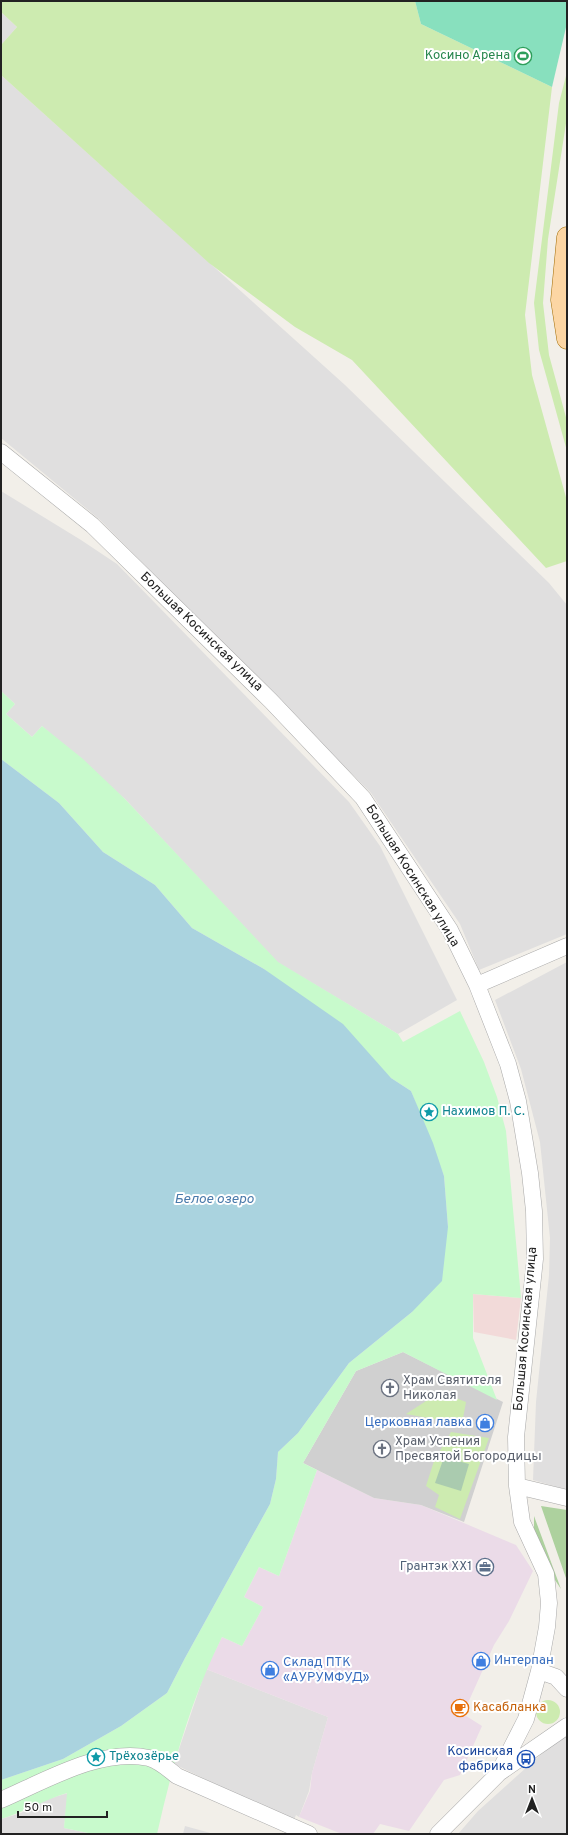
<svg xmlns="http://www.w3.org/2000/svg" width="568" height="1835" font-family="Overpass,sans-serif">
	<rect width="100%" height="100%" fill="#f2efe9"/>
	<path fill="#e0dfdf" d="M1,12L17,27L1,45Z
		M1,75L345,385L549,583L567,605V934L479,970L460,924L371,793L99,519L1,438Z
		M1,491L81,540L117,564L349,802L380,846L457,1000L398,1034L277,962L125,799L42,726L32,737L6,714L15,704L1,691Z
		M567,962V1490L533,1480L536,1402L549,1275L550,1238L540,1142L521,1069L495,1000Z
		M206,1669L328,1717L312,1773L309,1791L299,1817L296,1815L293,1822L174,1764Z
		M567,1731V1834H458L478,1811Z
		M68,1793L64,1828L93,1834H1V1819L21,1813L48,1799Z
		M185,1826L214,1834H183Z"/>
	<path fill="#f2dad9" d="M473,1294L521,1298L516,1340L474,1332Z"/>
	<path fill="#ebdbe8" d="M317,1470L374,1498L421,1505L516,1545L533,1571L509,1621L494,1645L463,1714L482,1726L465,1764L460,1775L444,1780L409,1831L380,1824L373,1834H342L299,1817L310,1791L312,1773L328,1717L206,1669L222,1637L242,1646L263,1607L244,1597L259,1567L279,1576Z"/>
	<path fill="#d0d0d0" d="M403,1352L503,1402L464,1522L421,1505L374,1498L303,1463L356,1371Z"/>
	<path fill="#cdebb0" d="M1,1H415L421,24L552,87L525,315L532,375L567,501V561L546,568L352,360L295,327L209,263L1,75V45L17,27L1,12Z
		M567,72V117L548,239L543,303L549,355L567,421V451L539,350L534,303L559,103Z
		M440,1392L466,1402L462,1424L406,1414Z
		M451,1432L489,1438L460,1519L435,1507L439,1495L426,1486L434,1461Z
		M536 1712a12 12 0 1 1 24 0a12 12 0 1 1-24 0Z"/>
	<path fill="#add19e" d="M541,1506L567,1510V1581Z
		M534,1516L561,1589L549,1571L534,1539Z"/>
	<path fill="#aacbaf" d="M444,1457L469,1464L461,1491L435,1483Z"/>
	<path fill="#c8facc" d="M1,691L15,704L6,714L32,737L42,726L83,759L125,799L278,962L398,1034L403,1042L460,1011L484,1062L497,1097L506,1131L521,1298L473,1294V1338L497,1400L403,1352L356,1371L303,1463L317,1470L279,1576L259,1567L244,1597L263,1607L242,1646L222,1637C191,1699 172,1767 157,1834H93L64,1828L67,1793C44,1800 24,1812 1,1819V1780L63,1759L121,1726L167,1693L185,1658L270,1504L276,1479L278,1452L298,1433L349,1363L412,1312L448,1227L444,1176L411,1091L391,1078L264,969L192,928L155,885L103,852L59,803L1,759Z"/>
	<path fill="#88e0be" d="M415,1H567V23L552,87L421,24Z"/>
	<path fill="#aad3df" d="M1,759L59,803L103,852L155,885L192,928L264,969L343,1024L391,1078L411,1091L433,1143L444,1176L448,1227L442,1281L412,1312L349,1363L298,1433L278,1452L276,1479L270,1504L185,1658L167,1693L121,1726L63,1759L1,1780Z"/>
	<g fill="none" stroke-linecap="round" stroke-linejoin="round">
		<defs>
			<path id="minor" d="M1,452L92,525L271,701L363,798L450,930L477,985L508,1064L518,1101L530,1173L534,1211L535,1259L516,1437L517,1486L522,1522L546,1574L549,1603L547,1627L539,1671L526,1719L498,1774L438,1834
				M477,985L567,946
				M517,1486L567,1498
				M539,1671L556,1677L567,1689
				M499,1773L567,1726
				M1,1800C43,1782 101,1747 149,1758C160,1761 168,1769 177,1776L309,1834"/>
			<path id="major" d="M567,237L561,300L567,339"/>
		</defs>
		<use href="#minor" stroke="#a9a9a9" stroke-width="17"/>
		<use href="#major" stroke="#a06b00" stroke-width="21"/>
		<use href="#minor" stroke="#fff" stroke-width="16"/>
		<use href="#major" stroke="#fcd6a4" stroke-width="20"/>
	</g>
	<defs>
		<symbol id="stadium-ring" viewBox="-11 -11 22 22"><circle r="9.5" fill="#fff" stroke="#2e9e5b" stroke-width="1.5"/><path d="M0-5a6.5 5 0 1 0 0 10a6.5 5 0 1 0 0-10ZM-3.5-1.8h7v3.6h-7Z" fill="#2e9e5b"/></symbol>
		<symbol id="sight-ring" viewBox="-11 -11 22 22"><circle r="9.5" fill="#fff" stroke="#0f9aa8" stroke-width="1.5"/><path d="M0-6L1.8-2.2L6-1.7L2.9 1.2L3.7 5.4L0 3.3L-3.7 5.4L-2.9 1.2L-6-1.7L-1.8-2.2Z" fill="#0f9aa8"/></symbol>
		<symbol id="church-ring" viewBox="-11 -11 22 22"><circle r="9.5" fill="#fff" stroke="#6b7280" stroke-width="1.5"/><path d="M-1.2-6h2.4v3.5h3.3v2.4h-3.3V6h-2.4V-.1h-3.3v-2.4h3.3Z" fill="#6b7280"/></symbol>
		<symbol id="shop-ring" viewBox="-11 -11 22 22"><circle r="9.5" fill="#fff" stroke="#3f7fe0" stroke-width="1.5"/><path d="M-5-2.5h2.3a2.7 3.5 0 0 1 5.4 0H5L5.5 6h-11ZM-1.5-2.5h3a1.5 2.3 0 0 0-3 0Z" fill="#3f7fe0"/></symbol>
		<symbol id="office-ring" viewBox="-11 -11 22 22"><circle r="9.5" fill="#fff" stroke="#5c6f8a" stroke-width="1.5"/><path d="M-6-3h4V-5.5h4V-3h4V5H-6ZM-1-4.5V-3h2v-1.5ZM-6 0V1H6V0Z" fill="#5c6f8a"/></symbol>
		<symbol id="cafe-ring" viewBox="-11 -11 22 22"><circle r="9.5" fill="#fff" stroke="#e8710a" stroke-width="1.5"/><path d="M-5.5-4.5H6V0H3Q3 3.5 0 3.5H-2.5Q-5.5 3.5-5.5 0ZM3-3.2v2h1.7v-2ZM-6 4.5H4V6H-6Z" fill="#e8710a"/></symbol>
		<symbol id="bus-ring" viewBox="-11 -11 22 22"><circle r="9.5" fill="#fff" stroke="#1a4fb4" stroke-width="1.5"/><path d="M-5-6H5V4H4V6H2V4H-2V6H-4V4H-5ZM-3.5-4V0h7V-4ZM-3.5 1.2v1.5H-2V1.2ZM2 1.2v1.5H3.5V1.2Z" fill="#1a4fb4"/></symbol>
	</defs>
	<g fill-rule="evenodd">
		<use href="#stadium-ring" x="513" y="46" width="20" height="20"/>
		<use href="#sight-ring" x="419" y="1102" width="20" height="20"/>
		<use href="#church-ring" x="380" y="1378" width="20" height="20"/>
		<use href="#shop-ring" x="475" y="1413" width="20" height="20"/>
		<use href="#church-ring" x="372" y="1439" width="20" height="20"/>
		<use href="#office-ring" x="475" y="1557" width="20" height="20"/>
		<use href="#shop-ring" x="471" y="1651" width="20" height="20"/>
		<use href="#shop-ring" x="260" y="1660" width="20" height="20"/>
		<use href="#cafe-ring" x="450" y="1698" width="20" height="20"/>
		<use href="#sight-ring" x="86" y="1747" width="20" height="20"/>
		<use href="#bus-ring" x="516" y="1749" width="20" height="20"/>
	</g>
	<g text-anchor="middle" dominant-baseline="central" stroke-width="4" stroke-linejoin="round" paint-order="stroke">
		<g font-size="13" fill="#27864d" stroke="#fff" text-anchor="end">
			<text x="510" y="56">Косино Арена</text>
		</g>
		<g font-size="13" fill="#222" stroke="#fff">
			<text transform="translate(201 632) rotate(44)">Большая Косинская улица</text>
			<text transform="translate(412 876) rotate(58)">Большая Косинская улица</text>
			<text transform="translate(526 1329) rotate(-85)">Большая Косинская улица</text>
		</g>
		<g font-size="13" fill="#0d838f" stroke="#fff" text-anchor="start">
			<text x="442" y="1112">Нахимов П. С.</text>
			<text x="109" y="1757">Трёхозёрье</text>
		</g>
		<g font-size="13" fill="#5b616d" stroke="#fff" text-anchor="start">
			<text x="403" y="1381">Храм Святителя<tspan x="403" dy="15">Николая</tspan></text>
			<text x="395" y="1442">Храм Успения<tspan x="395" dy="15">Пресвятой Богородицы</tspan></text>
		</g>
		<g font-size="13" fill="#366cbe" stroke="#fff" text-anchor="start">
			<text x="472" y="1423" text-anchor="end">Церковная лавка</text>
			<text x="494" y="1661">Интерпан</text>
			<text x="283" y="1663">Склад ПТК<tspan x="283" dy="15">«АУРУМФУД»</tspan></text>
		</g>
		<g font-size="13" fill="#4e5e75" stroke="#fff" text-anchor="end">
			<text x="472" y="1567">Грантэк ХХ1</text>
		</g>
		<g font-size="13" fill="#c56008" stroke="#fff" text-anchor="start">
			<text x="473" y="1708">Касабланка</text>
		</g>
		<g font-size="13" fill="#164399" stroke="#fff" text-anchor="end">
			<text x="513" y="1752">Косинская<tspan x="513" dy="15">фабрика</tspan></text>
		</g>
		<g font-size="14" font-style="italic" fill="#4a7aab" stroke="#fff">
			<text x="214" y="1199">Белое озеро</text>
		</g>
	</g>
	<rect width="568" height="1835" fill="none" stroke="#222222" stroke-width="4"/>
	<g transform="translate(532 1799)" stroke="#ffffff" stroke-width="3" paint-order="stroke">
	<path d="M0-3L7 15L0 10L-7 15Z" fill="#222222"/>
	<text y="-6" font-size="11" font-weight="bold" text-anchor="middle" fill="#222222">N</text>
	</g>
	<path d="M18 1811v6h89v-6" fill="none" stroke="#222222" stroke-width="2"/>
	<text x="24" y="1811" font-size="12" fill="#222222" stroke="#ffffff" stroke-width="3" paint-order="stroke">50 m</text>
</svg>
